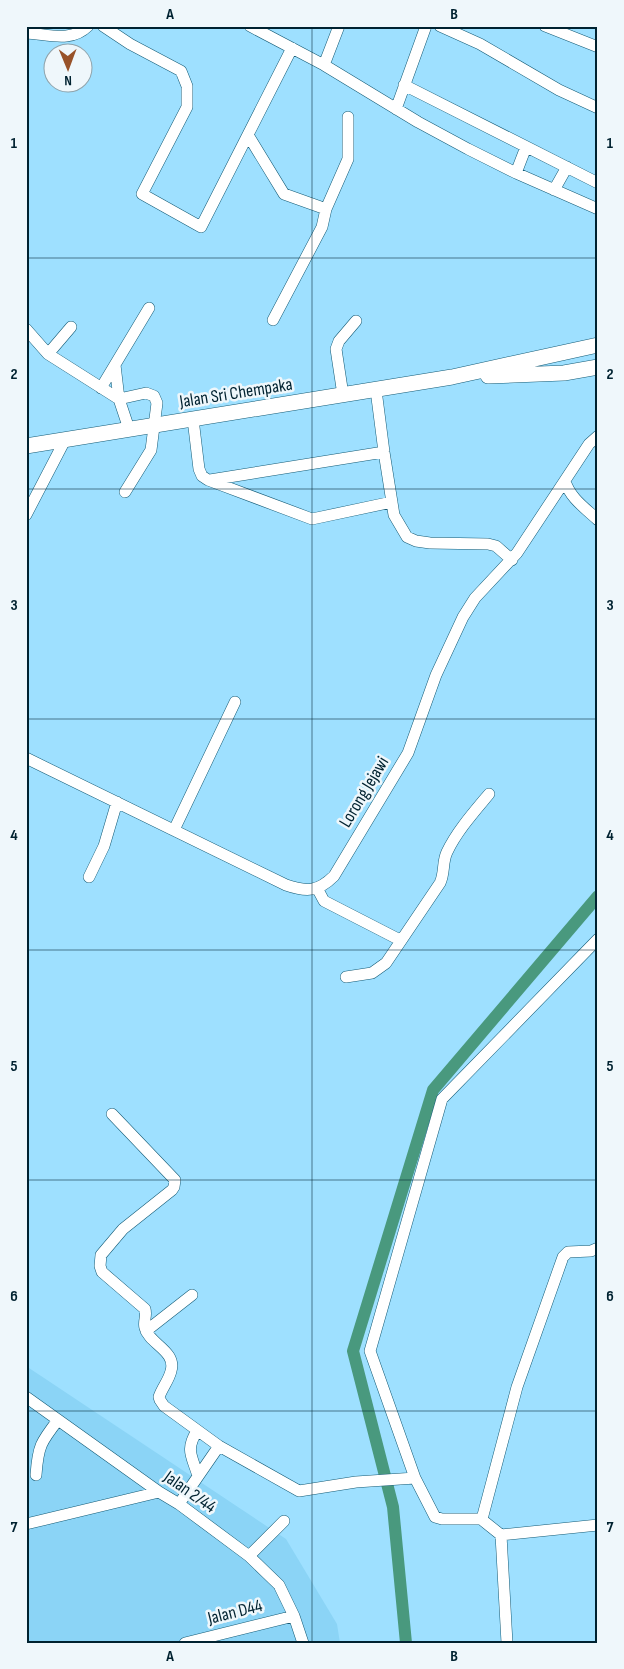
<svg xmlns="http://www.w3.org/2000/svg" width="624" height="1669" font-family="'Sofia Sans Condensed',sans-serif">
	<rect width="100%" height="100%" fill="#9ee0ff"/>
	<path fill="#8bd4f6" d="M26,1366L286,1539L337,1624L340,1643H26Z"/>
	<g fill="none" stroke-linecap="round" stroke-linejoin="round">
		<path stroke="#49997e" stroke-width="12" d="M406,1643L393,1507L353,1351L433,1090L598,896"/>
		<defs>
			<path id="minor" d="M103,26L130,44L181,71L187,86V107L142,194L201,227L292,48
				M250,26L324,65L418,122L468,149L516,173L598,209
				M440,26L480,44L559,90L598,108
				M545,26L598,47
				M26,33C48,34 71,43 88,26
				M324,65L339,26
				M404,85L598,183
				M396,109L426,26
				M248,135L284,194L326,209
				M516,173L526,147
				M554,190L567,167
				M273,320L322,227L326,209L348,159V117
				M26,329L48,354L119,399L129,429
				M48,354L71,327
				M115,365L119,399L146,393L154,396L157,403L151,450L125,492
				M101,388L149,308
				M376,390L384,452L394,515L407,537L416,541L430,543L488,544L496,546L512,560
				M343,395L336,349L339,341L356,321
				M193,419L199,469L202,476L208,480L312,519L392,502
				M210,480L384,452
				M565,481C570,498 585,508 598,520
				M26,515L65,440
				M26,758L286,885C306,892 318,892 334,876L408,753L436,675L463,617L475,598L517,553L589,444L598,436
				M174,830L235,702
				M89,877L104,846L117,802
				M317,888L324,901L400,940
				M346,977L372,973L386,963L440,883C445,873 442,862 447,852C457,831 474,812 489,794
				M112,1114L175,1180L174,1187L172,1190L123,1229L101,1255L100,1266L102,1272L145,1309C147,1316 143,1322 145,1328C149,1344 177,1351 171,1371C169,1380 162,1388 159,1397L160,1400L164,1406L219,1446L299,1491L356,1482L415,1478L435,1517L442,1519H481L501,1535L598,1525
				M146,1331L192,1295
				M26,1397L159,1492L179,1504L249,1556L279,1585L294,1616L303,1643
				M197,1431C185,1450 192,1456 198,1476
				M36,1475C38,1446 41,1442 58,1420
				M415,1478L370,1351L442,1099L598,939
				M179,1504L219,1446
				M482,1519L517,1387L563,1257L568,1252L591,1251L598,1248
				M26,1524L159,1492
				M501,1535L507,1643
				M249,1556L284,1521
				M185,1643L294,1616"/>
			<path id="major" d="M488,376L564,373L598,367
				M26,446L452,377L598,345"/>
		</defs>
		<use href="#minor" stroke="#145b76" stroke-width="12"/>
		<use href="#major" stroke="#145b76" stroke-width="16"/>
		<use href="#minor" stroke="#fff" stroke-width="11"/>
		<use href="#major" stroke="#fff" stroke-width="15"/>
	</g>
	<path fill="none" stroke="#002230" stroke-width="1" stroke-opacity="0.55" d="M312,26V1643M26,258H598M26,489H598M26,719H598M26,950H598M26,1180H598M26,1411H598"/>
	<g text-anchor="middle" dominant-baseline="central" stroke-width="5" stroke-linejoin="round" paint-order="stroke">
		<g font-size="18" fill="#002230" stroke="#eff7fb">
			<text transform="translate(236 393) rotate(-9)">Jalan Sri Chempaka</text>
			<text transform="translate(364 792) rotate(-59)">Lorong Jejawi</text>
			<text transform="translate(190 1492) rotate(35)">Jalan 2/44</text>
			<text transform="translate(235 1612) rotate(-14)">Jalan D44</text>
		</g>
	</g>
	<rect width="624" height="1669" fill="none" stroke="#eff7fb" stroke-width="55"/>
	<g transform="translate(68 68) rotate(179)"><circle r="24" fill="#eff7fb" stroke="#8fa2aa"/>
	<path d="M0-4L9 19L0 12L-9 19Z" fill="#985229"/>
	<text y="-8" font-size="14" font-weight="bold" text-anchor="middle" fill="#002230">N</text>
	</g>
	<rect x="28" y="28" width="568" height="1614" fill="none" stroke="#002230" stroke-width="2"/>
	<g font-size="16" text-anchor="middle" font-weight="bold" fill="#002230">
		<text x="170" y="19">A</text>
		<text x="454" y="19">B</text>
		<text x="14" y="148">1</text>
		<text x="610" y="148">1</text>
		<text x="14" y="379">2</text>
		<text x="610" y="379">2</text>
		<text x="14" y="610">3</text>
		<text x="610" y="610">3</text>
		<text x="14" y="840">4</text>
		<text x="610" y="840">4</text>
		<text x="14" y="1071">5</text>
		<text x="610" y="1071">5</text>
		<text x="14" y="1301">6</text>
		<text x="610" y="1301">6</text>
		<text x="14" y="1532">7</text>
		<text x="610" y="1532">7</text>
		<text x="170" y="1661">A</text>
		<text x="454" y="1661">B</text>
	</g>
</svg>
